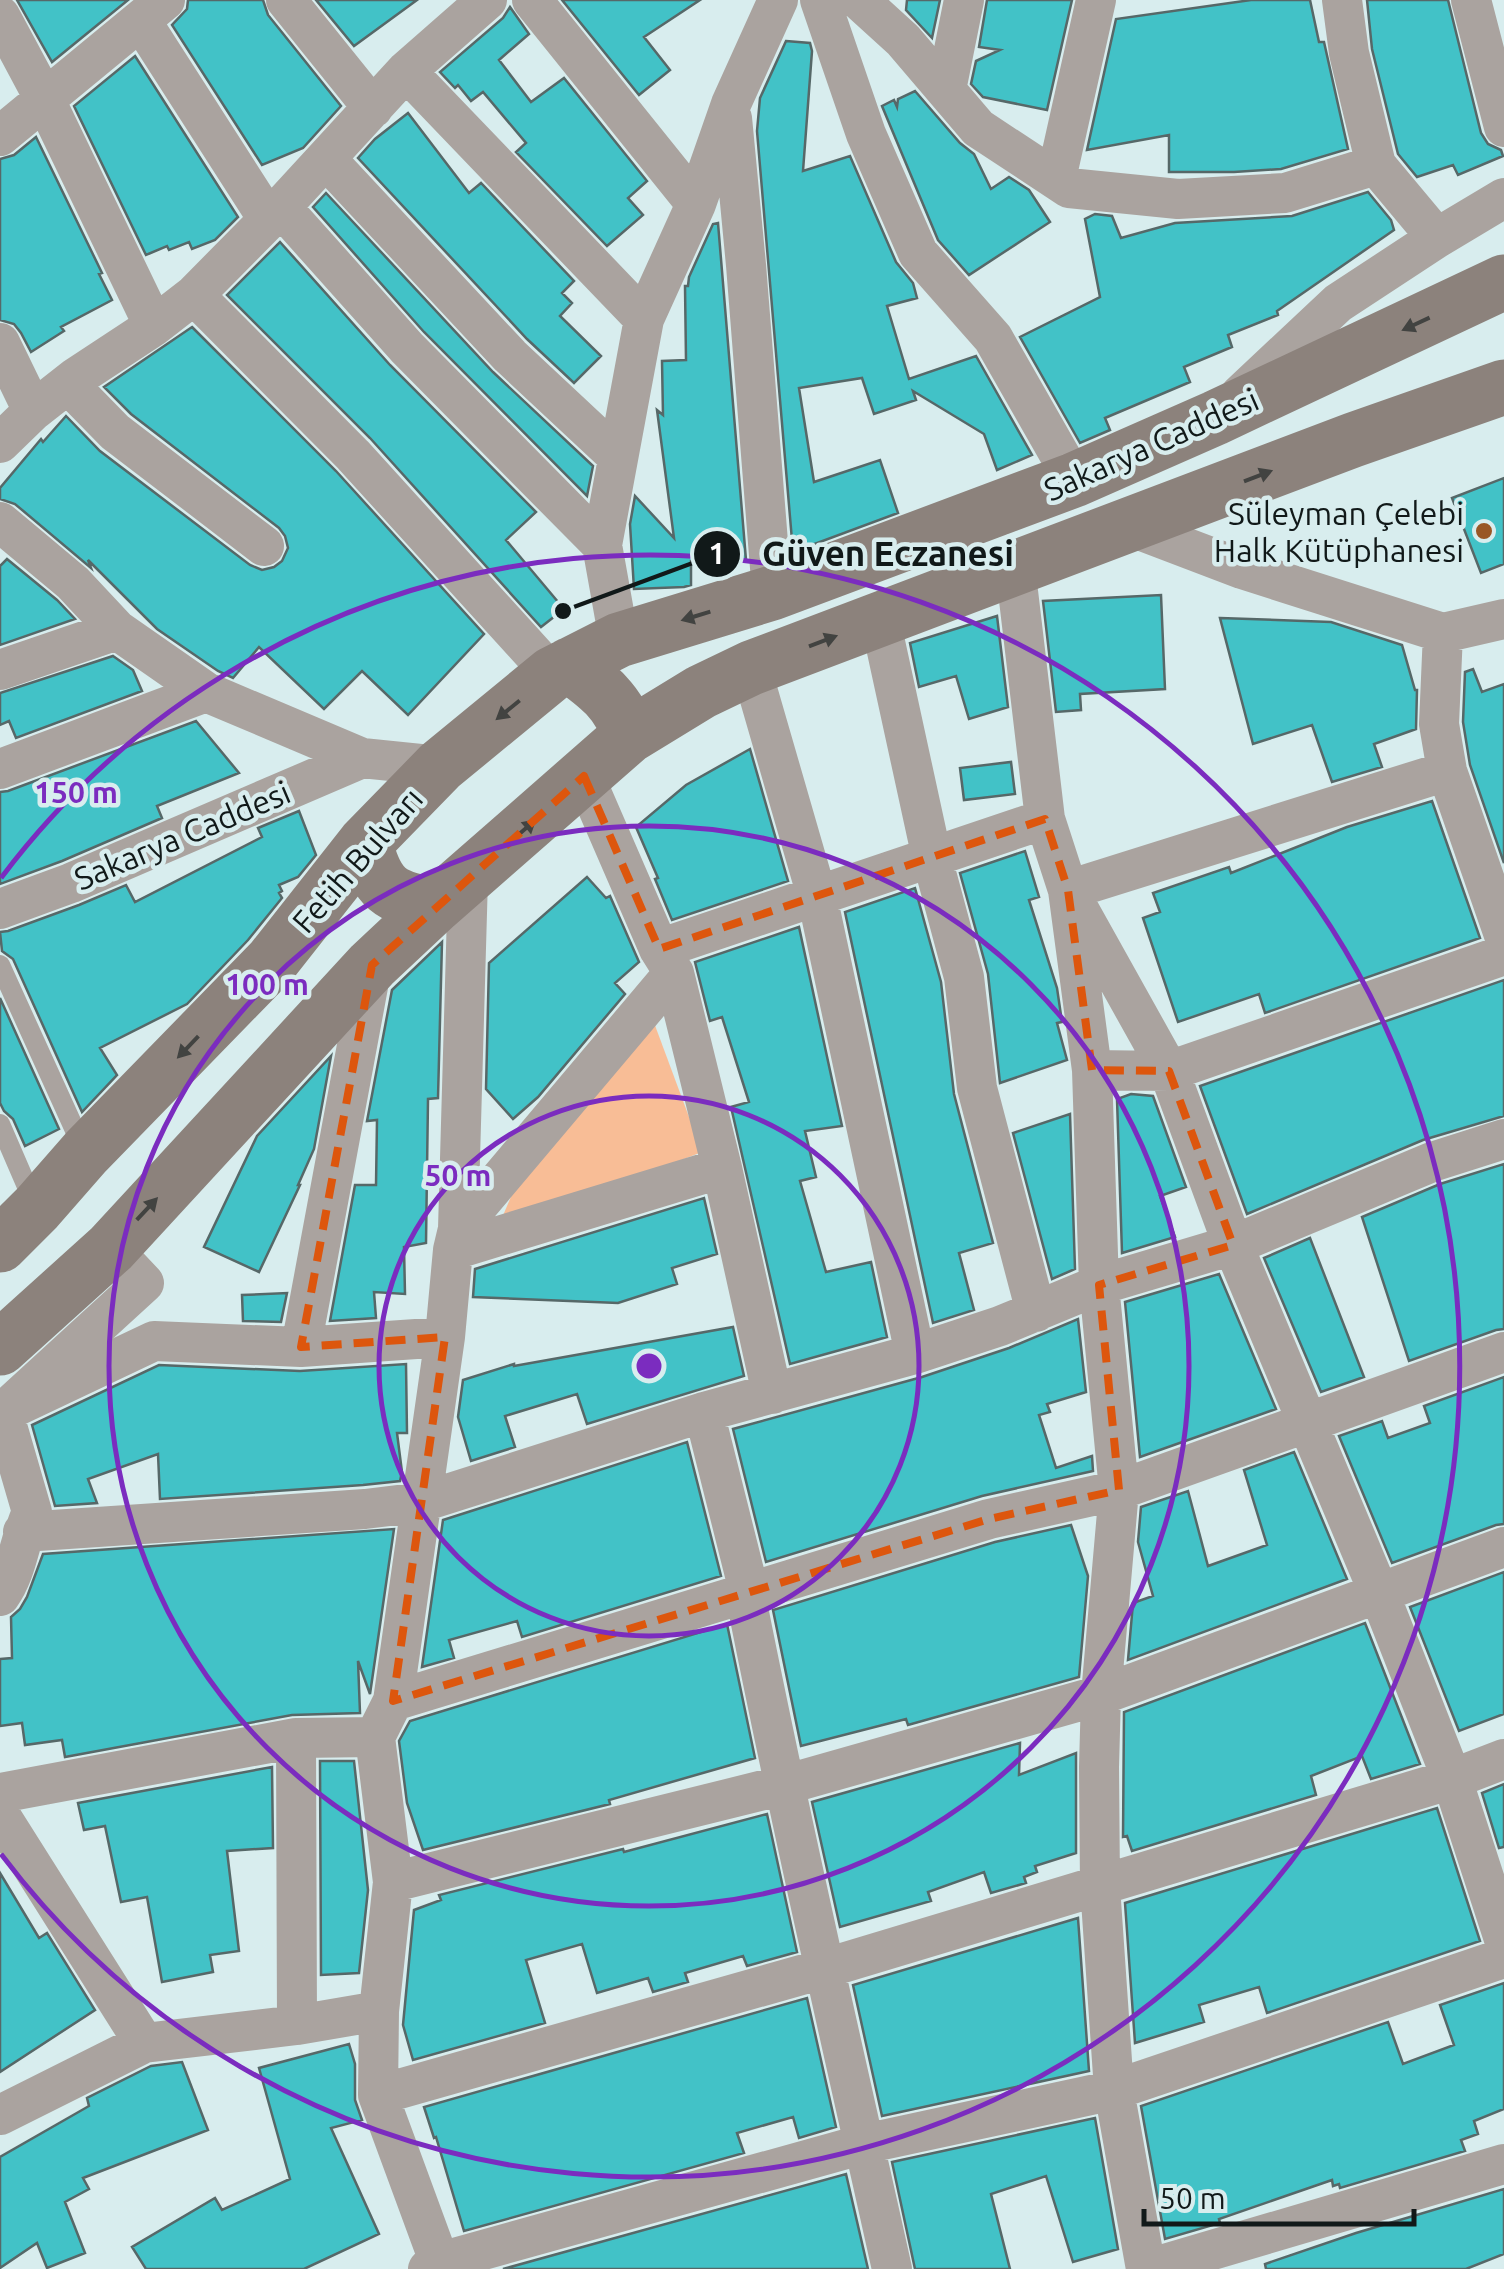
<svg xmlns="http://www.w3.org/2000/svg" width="1504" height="2269" font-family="Ubuntu,sans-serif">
	<rect width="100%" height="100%" fill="#d8edee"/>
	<path fill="#f8bd96" d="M653,1020L702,1152L496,1232L524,1166Z"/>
	<path fill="#42c2c7" stroke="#566868" stroke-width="2.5" d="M17,0H128L52,62Z
		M188,0H263L268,15L341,106L303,148L262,165L172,25L187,9Z
		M316,0H417L354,46Z
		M562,0H700L644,37L670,70L639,95Z
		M907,0H940L932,38L906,10Z
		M987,0H1072L1047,110L983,97L971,84L976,61L1000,50L979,47Z
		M1251,0H1310L1319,42H1324L1348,149L1281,169L1234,172H1169V135L1087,150L1116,19Z
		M1367,0H1448L1481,133L1488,144L1501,150L1503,156L1458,175L1453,165L1417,177L1398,154L1372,49Z
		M510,7L529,34L499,60L531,102L564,78L647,181L628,198L643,215L607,246L516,152L526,143L483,92L471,101L458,85L455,88L440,72L503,18Z
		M786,41L810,43L812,51L803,171L850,156L896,262L913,283L917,298L887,306L909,379L976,356L1032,455L997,470L984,434L913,391L916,400L874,414L862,378L799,388L814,482L880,460L898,513L793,552L757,131L760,98Z
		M135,56L238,217L215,240L192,249L189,242L169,250L167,246L146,255L74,106Z
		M915,91L960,143L974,154L991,189L1009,177L1029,190L1050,222L969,275L938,240L882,106L894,100L897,107L898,99Z
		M408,113L469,193L481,183L574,281L562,293L572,303L560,316L601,356L574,383L527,339L358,158L375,139Z
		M36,137L102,273L99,274L112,300L61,327L64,331L31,352L21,333L14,324L0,320V159L14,155Z
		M1368,192L1391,220L1394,230L1277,311L1278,315L1228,335L1232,347L1184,367L1190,382L1105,418L1110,430L1080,443L1020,337L1100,297L1085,219L1095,214L1112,216L1121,238L1175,223L1292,216Z
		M326,193L493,372L593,466L587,496L424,332L313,207Z
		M718,223L746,560L691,561V585L684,587L634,589L630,524L635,496L674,538L657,410L663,415L662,361L686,360L685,286H688L689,277L713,224Z
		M280,242L390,365L536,512L506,540L564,609L541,627L370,438L227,295Z
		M192,327L336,471L484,634L408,715L362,671L324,709L259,647L233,678L218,671L157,629L88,560L91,568L15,504L0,499V488L41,439L43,442L66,416L100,451L250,565L262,570L274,567L282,561L288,548L285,536L279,528L131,414L104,387Z
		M1504,478V564L1481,573L1452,498Z
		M7,559L57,600L75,619L0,645V566Z
		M1161,595L1165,689L1080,694L1081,710L1056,712L1043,601Z
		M997,616L1008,707L969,719L956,676L919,687L910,643Z
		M1220,618L1331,622L1402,645L1415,690H1417L1416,729L1374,744L1382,767L1332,782L1312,725L1253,744Z
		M113,656L133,670L142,691L16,738L9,721L0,725V693Z
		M1473,669L1482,692L1504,684V863L1470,765L1463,722L1465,672Z
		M196,721L239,773L157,806L162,818L62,861L0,884V792L8,791Z
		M750,749L788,881L672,920L655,879L658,878L636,827L686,785Z
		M1011,762L1015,794L964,800L960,768Z
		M1432,801L1480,938L1265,1013L1259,994L1178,1022L1143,918L1160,912L1153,893L1229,867L1231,873L1347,827Z
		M299,811L316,855L298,877L279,885L282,891L279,893L282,898L248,940L187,1004L100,1048L117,1075L82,1112L13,959L2,951L0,932L8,931L79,905L126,885L135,902L262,837L258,828Z
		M1025,851L1039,897L1029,900L1057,988L1062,1022L1057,1023L1067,1060L1000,1083L988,974L960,873Z
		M587,877L606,898L610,896L639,962L615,983L625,994L538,1097L513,1119L486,1089L489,963Z
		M915,888L941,982L954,1094L993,1243L959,1253L974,1310L933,1323L845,912Z
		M799,927L842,1126L805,1131L816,1177L800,1181L826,1272L871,1262L887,1337L790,1364L731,1107L749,1102L722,1017L710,1021L695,962Z
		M442,942L438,1098L428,1099L426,1243L404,1247L405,1294L374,1292L376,1318L330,1321L355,1185H376L377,1120L367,1121L392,990Z
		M1504,980V1116L1423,1140L1247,1214L1200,1086Z
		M0,998L59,1129L25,1146L13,1119L4,1111L0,1103Z
		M331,1056L314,1149L298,1185H300L259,1272L204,1247L257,1136Z
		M1131,1094L1153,1096L1186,1187L1160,1196L1175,1237L1122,1253L1117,1099Z
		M1070,1114L1075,1269L1052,1279L1013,1133Z
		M1504,1164V1329L1496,1330L1409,1361L1362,1217L1440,1184Z
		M704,1198L717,1254L672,1268L677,1284L618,1303L473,1297L475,1269Z
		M1310,1238L1364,1377L1321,1392L1264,1258Z
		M1219,1274L1276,1409L1140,1457L1125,1302Z
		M287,1293L281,1322L243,1321L242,1295Z
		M1078,1319L1086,1392L1047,1404L1050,1412L1039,1415L1056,1468L1092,1456L1093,1471L982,1496L766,1562L733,1429L922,1377L1009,1348Z
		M733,1327L744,1376L587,1424L577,1394L505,1416L515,1447L471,1461L458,1417L463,1380L514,1364V1366Z
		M406,1364L407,1433H397L402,1472L400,1481L363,1485L160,1499L158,1454L88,1479L97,1503L55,1506L32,1425L159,1365L300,1371Z
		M1504,1377V1524L1496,1525L1392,1563L1339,1436L1382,1421L1388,1438L1430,1423L1424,1406Z
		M687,1442L721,1576L522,1637L517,1621L449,1640L454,1658L422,1667L443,1520Z
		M1294,1452L1347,1579L1128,1660L1133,1603L1153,1596L1138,1542L1141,1507L1188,1491L1208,1566L1267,1545L1244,1470Z
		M1071,1525L1088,1576L1079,1677L908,1725L906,1719L801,1746L773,1610L995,1542Z
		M394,1529L370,1694L358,1661L360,1713L292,1715L65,1757L62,1740L25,1745L22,1723L0,1726V1659L12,1658L11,1617L20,1609L27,1597L43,1554Z
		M1504,1572V1714L1459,1731L1410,1607Z
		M1365,1623L1420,1764L1371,1779L1362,1756L1311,1776L1316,1795L1132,1851L1127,1836L1123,1837L1124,1712Z
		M727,1624L755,1758L609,1800L610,1804L423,1850L407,1803L399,1741L410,1721Z
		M1020,1743L1019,1775L1076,1753V1853L1035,1866L1037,1872L1024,1877L1026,1883L991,1893L984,1872L928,1892L931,1901L840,1927L812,1802Z
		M320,1761H354L368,1890L359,1973L321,1975Z
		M272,1767L273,1848L227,1851L239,1951L210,1955L213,1972L162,1982L147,1897L121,1902L105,1826L84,1830L78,1803Z
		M1504,1784V1847L1499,1848L1482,1793Z
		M1437,1808L1480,1941L1267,2013L1259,1987L1199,2005L1204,2022L1135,2043L1125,1903Z
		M767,1814L797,1952L747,1966L743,1956L685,1973L688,1982L653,1992L648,1978L597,1993L582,1944L526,1960L545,2023L413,2060L403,2025L414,1910L441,1900L439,1895L623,1849L624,1852Z
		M0,1873L39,1938L47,1933L95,2010L0,2072Z
		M1078,1918L1089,2071L882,2116L853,1985Z
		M1504,1983V2109L1474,2121L1478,2134L1461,2140L1465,2151L1340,2188L1339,2184L1333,2186L1332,2180L1219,2219L1220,2223L1165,2239L1141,2106L1388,2022L1403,2064L1454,2045L1440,2005Z
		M807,1998L836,2127L799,2138L793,2117L737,2133L744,2153L464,2231L436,2137L434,2138L424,2107Z
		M349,2044L355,2064V2100L362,2120L331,2128L379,2234L304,2269H146L132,2247L215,2198L222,2210L290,2179L259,2068Z
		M182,2062L208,2130L83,2178L89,2189L65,2202L85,2253L47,2268L37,2243L0,2268V2157L89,2106L87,2098L151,2066Z
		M1095,2118L1118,2249L1073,2262L1046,2176L991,2194L1010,2269H915L892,2162Z
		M846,2174L868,2269H503Z
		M1504,2189V2254L1466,2269H1266L1265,2264L1356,2233Z"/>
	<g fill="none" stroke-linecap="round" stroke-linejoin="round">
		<path stroke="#aaa39f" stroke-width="20" d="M0,965L84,1150
			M0,1124L35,1205"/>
		<path stroke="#aaa39f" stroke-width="40" d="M286,0L373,108
			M532,0L696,204
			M820,0L866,134L918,253L993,338L1074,480
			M859,0L903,40L978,128L1069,188L1178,199L1285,193L1376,165L1437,238
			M1342,0L1349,53L1376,165
			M1471,0L1504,127
			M0,16L45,100L154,326
			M141,21L268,219
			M406,71L644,319
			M946,90L964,0
			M732,118L746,265L772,593
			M0,136L165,0
			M326,159L510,356L617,456
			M1056,179L1096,0
			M281,207L407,348L602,545
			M194,295L353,455L552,674
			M0,343L33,411
			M68,384L115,432L264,546
			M1240,395L1338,303L1437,238L1504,198
			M0,443L33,411L75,378L154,326L194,295L281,207L406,71L487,0
			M0,522L73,583L117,630L206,692L362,758L440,766
			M1129,526L1242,569L1443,633L1504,619
			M1015,566L1045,819L1068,890L1092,1070L1099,1285L1119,1490L1101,1695L1099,1767L1100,1886L1114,2090L1146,2269
			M880,619L932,858L964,977L977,1088L1036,1312
			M1443,633L1439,724L1447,771L1504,935
			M619,640L602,545L644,319L696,204L731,104L778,0
			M751,668L817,896L915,1354
			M0,670L117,630
			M0,769L206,692
			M1447,771L1068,890L1169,1071L1233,1245L1379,1593L1452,1779L1504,1939
			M584,776L659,949L674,973L722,1168L772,1394
			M0,909L71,883L362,758
			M659,949L1045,819
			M1092,1070L1169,1071L1504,955
			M458,1229L674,973
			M453,1250L722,1168
			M301,1347L372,965
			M704,1412L749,1591L748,1608C792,1829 843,2049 892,2269
			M0,1414L154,1341L301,1347L445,1337
			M23,1532L365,1509L422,1502L704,1412L915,1354L1000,1326L1099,1285L1233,1245L1432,1162L1504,1139
			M0,1596C18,1571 19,1540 32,1512L3,1412L144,1283L111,1248
			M393,1701L989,1519L1119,1490L1504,1352
			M296,1738L297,2025
			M0,1793L296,1738L375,1737
			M0,1815L144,2043
			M393,1882L784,1785L1101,1695L1504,1547
			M378,2095L826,1968L1452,1779L1504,1759
			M0,2115L144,2043L297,2025L379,2011
			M428,2269L440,2262L864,2144L1114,2090L1504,1958
			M442,2269L378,2095L379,2011L393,1882L375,1737L393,1701L445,1337L453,1250L458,1229L468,878
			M1148,2269L1504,2164"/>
		<path stroke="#8c827c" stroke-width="55" d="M569,665C597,685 620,702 629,736
			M365,843C377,889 389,898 436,905
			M0,1245L37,1208L86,1152L272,961L365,843L440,766L552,674L619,640L772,593L1074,480L1215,418L1504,282
			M0,1348L111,1248L372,965L436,905L629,736L701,692L751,668L1353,440L1504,387"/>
	</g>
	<defs><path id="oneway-solid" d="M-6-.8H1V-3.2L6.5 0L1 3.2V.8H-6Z" transform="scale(2.5)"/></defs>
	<g fill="#424341">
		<use href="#oneway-solid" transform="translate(1416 324) rotate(155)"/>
		<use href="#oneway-solid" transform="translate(1258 476) rotate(-21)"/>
		<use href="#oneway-solid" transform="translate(696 616) rotate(163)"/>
		<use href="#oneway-solid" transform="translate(823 641) rotate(-21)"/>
		<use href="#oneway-solid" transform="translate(508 710) rotate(141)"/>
		<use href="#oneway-solid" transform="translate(524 830) rotate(-41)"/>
		<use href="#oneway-solid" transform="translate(188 1047) rotate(134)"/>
		<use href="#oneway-solid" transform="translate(147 1209) rotate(-47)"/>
	</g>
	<path fill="none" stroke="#dd560d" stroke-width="8" stroke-dasharray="20 12" stroke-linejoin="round" d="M584,776L659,949L1045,819L1068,890L1092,1070L1169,1071L1233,1245L1099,1285L1119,1490L989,1519L393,1701L445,1337L301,1347L372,965Z"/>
	<g fill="none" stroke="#7b2cbf" stroke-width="5">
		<circle cx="649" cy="1366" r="270"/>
		<circle cx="649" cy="1366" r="540"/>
		<path d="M1 878A811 811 0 1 1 1 1854"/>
	</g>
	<circle fill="#995725" stroke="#d8edee" stroke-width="4" cx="1484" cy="531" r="10"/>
	<g text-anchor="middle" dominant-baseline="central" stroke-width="9" stroke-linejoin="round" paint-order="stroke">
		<g font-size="32" fill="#111919" stroke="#d8edee">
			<text transform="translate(1151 444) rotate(-24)">Sakarya Caddesi</text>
			<text transform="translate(182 835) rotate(-23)">Sakarya Caddesi</text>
			<text transform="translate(357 860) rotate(-49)">Fetih Bulvarı</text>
		</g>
		<g font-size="32" fill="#111919" stroke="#d8edee" text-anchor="end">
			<text x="1464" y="513">Süleyman Çelebi<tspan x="1464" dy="37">Halk Kütüphanesi</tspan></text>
		</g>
	</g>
	<circle cx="649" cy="1366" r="15" fill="#7b2cbf" stroke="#d8edee" stroke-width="5"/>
	<g font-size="30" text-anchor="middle" font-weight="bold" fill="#7b2cbf" stroke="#d8edee" stroke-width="9" stroke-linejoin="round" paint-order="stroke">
		<text x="76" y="803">150 m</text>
		<text x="267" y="995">100 m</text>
		<text x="458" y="1186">50 m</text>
	</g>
	<path fill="none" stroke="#111919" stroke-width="4" d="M563 611L717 554"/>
	<g fill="#111919" stroke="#d8edee" stroke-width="4">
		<circle cx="563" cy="611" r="10"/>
		<circle cx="717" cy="554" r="25"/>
	</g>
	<g font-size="30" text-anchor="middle" font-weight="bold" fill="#fff">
		<text x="717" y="564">1</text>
	</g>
	<g font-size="35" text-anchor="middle" font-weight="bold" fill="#111919" stroke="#d8edee" stroke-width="9" stroke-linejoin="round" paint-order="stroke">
		<text x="888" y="566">Güven Eczanesi</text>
	</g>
	<path d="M1144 2209v15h270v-15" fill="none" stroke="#111919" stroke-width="5"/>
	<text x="1159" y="2209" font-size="30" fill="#111919" stroke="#d8edee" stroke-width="8" paint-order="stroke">50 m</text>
</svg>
